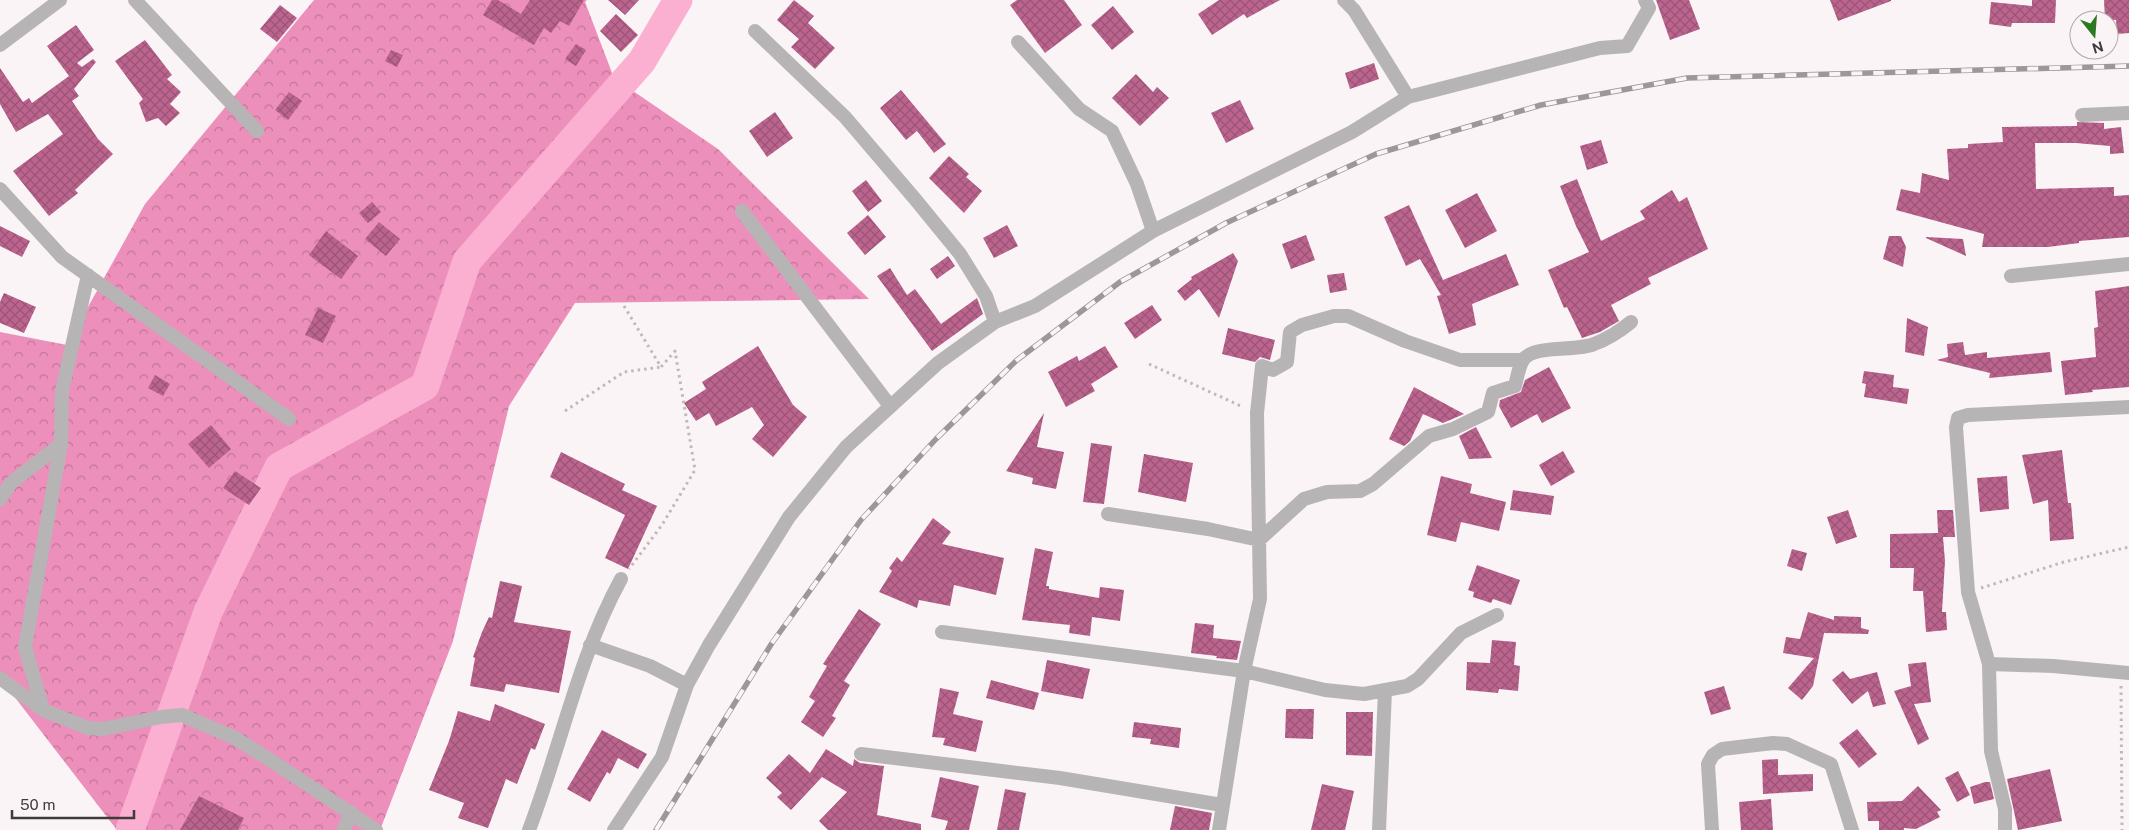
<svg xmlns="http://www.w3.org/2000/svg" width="2129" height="830" font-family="'Public Sans',sans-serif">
	<defs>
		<pattern id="forest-crowns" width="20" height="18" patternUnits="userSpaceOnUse" patternTransform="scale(1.25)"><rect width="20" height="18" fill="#ec8fba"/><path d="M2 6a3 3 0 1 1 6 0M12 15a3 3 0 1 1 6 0" fill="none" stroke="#c17698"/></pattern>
		<pattern id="building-cross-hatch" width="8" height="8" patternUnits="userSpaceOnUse" patternTransform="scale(1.25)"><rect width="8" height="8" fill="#bc648e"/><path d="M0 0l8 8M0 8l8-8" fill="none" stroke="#9a5475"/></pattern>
	</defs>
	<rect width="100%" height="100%" fill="#fbf4f7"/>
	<path fill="url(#forest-crowns)" d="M314,0H587L585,2L614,78L718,149L869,299L575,303L509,406L453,641L380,830H117L0,678V332L67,345L145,204Z"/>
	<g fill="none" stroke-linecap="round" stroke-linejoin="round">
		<path stroke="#fcb0d1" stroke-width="29" d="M130,830L208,612L279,467L425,386L467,261L642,61L678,0"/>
	</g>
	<path fill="url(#building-cross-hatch)" d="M492,0H498L521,14L530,0H584L569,26L560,21L551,33L544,28L534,45L483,15Z
		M608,0H639L625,15Z
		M794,0L814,16L808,23L835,48L815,69L791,47L799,39L777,20Z
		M1017,0H1064L1082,25L1045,53L1010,5Z
		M1219,0H1280L1247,18L1244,14L1212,35L1198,14Z
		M1656,0H1689L1700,29L1670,40Z
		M1830,0H1891V1L1838,21Z
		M2032,0H2056L2055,23H2012L2011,27L1989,24L1991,2L2032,6Z
		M2104,0H2129V33L2117,34L2116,20H2105Z
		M280,5L297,18L277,42L260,29Z
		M1113,6L1134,32L1112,50L1091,25Z
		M616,14L638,35L621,52L600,31Z
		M76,25L94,50L77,63L82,67L93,59L96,62L74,89L79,96L72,101L98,139L113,154L75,190L78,193L49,216L13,171L63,134L48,114L16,132L0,104V68L23,102L29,98L32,103L69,76L47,46Z
		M145,40L172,75L167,79L181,92L170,104L180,113L166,126L158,118L146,122L139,103L143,99L115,61Z
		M576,44L586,50L576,66L565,59Z
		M391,50L403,55L397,67L385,61Z
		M1374,63L1379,79L1350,89L1345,73Z
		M1136,74L1153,92L1157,87L1169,98L1140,126L1112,98Z
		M901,90L946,144L934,153L917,131L906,140L880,108Z
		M289,92L302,101L288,120L275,110Z
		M1240,100L1254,129L1226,143L1211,113Z
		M775,112L793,138L767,157L749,131Z
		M2077,122L2104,123V129L2121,127L2124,153L2110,154V146L2076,143H2035L2036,189L2114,187V196L2129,195V237L2079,241V243L2048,247H1982L1984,234L1896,210L1901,189L1920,193L1922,173L1949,180L1947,149L1968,148V144L2003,142L2002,127L2077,126Z
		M1601,140L1608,163L1587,170L1580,146Z
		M949,156L969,174L966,177L982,191L964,213L929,178Z
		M1577,179L1601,241L1645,219L1640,211L1672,190L1679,202L1687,197L1708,249L1648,278L1651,284L1611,305L1619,321L1600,332L1582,338L1567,307L1564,308L1548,270L1589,252L1576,226L1560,186Z
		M866,180L882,201L868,212L852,191Z
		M1477,193L1497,231L1465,248L1445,210Z
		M372,202L381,212L368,223L359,213Z
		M1409,205L1443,280L1506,254L1519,285L1472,304L1476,325L1449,334L1437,296L1441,295L1420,259L1406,266L1384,217Z
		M868,215L886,237L865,255L847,233Z
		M379,222L400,239L386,256L365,239Z
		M1007,225L1018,246L994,258L983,238Z
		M0,226L30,241L22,257L0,246Z
		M326,231L358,256L341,279L309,255Z
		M1306,235L1315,260L1291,269L1282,244Z
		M1889,236H1901L1906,247L1903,267L1883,259Z
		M1926,237L1963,239L1966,256L1926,238Z
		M1233,253L1238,261L1219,318L1199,289L1185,301L1177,291L1192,279L1191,277Z
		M948,256L955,266L937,279L930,269Z
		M890,268L907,295L915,289L941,324L977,298L983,314L932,351L877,276Z
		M1344,273L1347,290L1330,293L1327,275Z
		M2129,286V387L2092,390L2093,392L2065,395L2061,361L2096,357L2094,328L2098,327L2095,291Z
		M4,293L36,307L24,333L0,323V302Z
		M1152,305L1162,320L1135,339L1124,323Z
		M318,308L336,316L323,343L305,335Z
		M1907,318L1928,327L1924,356L1905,352Z
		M1228,328L1275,340L1270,360L1260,357L1255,362L1222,354Z
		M1963,342L1965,355L1987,352V358L2050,352L2052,372L1989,378L1990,373L1937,360L1948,357L1947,344Z
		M758,346L793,405L807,417L773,457L752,439L764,425L752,407L716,426L709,413L696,421L684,403L706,389L702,382Z
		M1105,346L1118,367L1091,384L1095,391L1066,407L1048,372L1077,356L1079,361Z
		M1549,367L1571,408L1542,423L1537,414L1511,428L1499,406L1500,400L1521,392L1525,380Z
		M1864,371L1894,375L1893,387L1909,389L1907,404L1864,397L1866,384L1862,383Z
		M155,375L170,384L163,396L148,388Z
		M1414,387L1464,414L1443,423L1423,414L1410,441L1404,446L1389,439Z
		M1044,413L1037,447L1064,452L1056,489L1032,484L1033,478L1006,471Z
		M211,425L231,449L209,468L188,444Z
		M1476,427L1492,458L1469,459L1459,436Z
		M1091,443L1112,446L1104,504L1083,502Z
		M2062,450L2068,503H2071L2074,539L2050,541L2048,500L2033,504L2022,455Z
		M1563,451L1575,472L1551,486L1539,465Z
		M561,452L625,484L622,490L657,506L628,569L605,558L625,515L550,477Z
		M1144,454L1193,463L1186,502L1138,492Z
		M235,471L261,488L249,505L223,488Z
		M1441,476L1472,484L1470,493L1506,502L1499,531L1461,522L1456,542L1427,535Z
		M2007,476L2009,509L1980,512L1977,478Z
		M1513,490L1554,496L1551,515L1510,510Z
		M1848,510L1857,537L1836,544L1827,517Z
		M1937,510H1953L1955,537H1943L1945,561L1942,612H1946L1947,630L1926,632L1923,591H1913L1914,568H1890V534L1938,533Z
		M933,518L951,532L942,544L1004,558L996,595L954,585L950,606L919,600L917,608L879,592L892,571L889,568L897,557L902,562Z
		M1035,548L1053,552L1046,586H1049V589L1099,598L1100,587L1124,590L1120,621L1092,617L1090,636L1069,633L1070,625L1022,620Z
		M1792,549L1807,553L1802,571L1787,566Z
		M1477,565L1520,580L1511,605L1493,599L1491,603L1473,597L1474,592L1468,590Z
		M500,581L522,586L514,622L571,631L559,693L506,684L504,692L470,686L475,658L473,657L482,632L489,617L492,618Z
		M859,609L881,624L844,681L850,685L832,716L836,718L823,737L801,722L815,701L809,697L827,666L823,664Z
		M1808,612L1834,620V616L1861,617V628L1869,630L1868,634L1824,633L1813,686L1802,700L1788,688L1814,658L1783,653L1786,637L1800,639Z
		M1195,623L1214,625L1213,638L1241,641L1237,660L1216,658L1217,656L1191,653Z
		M1492,640L1516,642L1514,665L1520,666L1518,691L1499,689L1498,693L1466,690L1467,662L1490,663Z
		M1047,660L1090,669L1083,699L1041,691Z
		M1926,662L1931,702L1914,704L1929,739L1918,745L1894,691L1911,686L1908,664Z
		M1843,671L1850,679L1877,672L1886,704L1873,707L1868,691L1852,704L1832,680Z
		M991,680L1039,693L1034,710L986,698Z
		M1724,686L1731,709L1711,715L1704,692Z
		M940,688L959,692L953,714L983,721L976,752L943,745L945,738L932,737Z
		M495,704L545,724L535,750L531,748L517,784L506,779L488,828L458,818L464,803L429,790L449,741L458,711L490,721Z
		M1286,709H1314L1313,739L1285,738Z
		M1346,712H1373L1372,756L1346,755Z
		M1134,722L1181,728L1179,748L1150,744L1151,739L1132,737Z
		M1857,729L1877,754L1859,768L1839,743Z
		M602,730L647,754L638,769L618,758L610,774L607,772L590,802L567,789Z
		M826,749L853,766L854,759L860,763L884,766L877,815L921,824V830H828L819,821L847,792L822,777L791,810L777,797L782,793L766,778L789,754L810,773Z
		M1778,759V775L1813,774V791L1763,794L1762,760Z
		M2050,769L2062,821L2018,830L2007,779Z
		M1958,771L1970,795L1957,802L1945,778Z
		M940,777L979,786L969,830H945L948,821L931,817Z
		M1985,782H1990L1994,799L1974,804L1970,787Z
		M1322,784L1354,791L1345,830H1311Z
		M1918,786L1941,810L1937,812L1940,817L1916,829L1904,828V830H1879V821H1868L1867,802L1902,801Z
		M1005,789L1026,793L1019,830H997Z
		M199,796L244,818L238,830H180Z
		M1771,799L1773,830H1741L1739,802Z
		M1175,806L1212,813L1209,830H1170Z"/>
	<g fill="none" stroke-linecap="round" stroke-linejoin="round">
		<path stroke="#bfb9bc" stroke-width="3" stroke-dasharray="2.5 4" stroke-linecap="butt" d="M624,306L661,367L675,351L695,470L662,525L629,569
			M1149,364L1243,407
			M565,411L624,372L661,367
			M1981,588L2064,562L2129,547
			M2121,686L2122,830"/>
		<path stroke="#b7b4b6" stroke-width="14" d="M135,0L257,131
			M1344,0L1354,10L1408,97
			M755,31L845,117L915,199L960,254L986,296L995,322
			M1018,42L1079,109L1112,131L1137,184L1153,231
			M0,45L60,0
			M2082,115L2129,113
			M0,189L62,257L289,419
			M742,211L890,406
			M2011,276L2129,264
			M0,499L11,483L61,444
			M1108,514L1208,529L1259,540L1304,499L1327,492L1360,491L1373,484L1429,436L1453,429L1488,412L1493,393L1515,386C1517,378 1519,366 1523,360C1534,344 1576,352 1594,344C1608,339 1620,331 1631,322
			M942,632L1244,671L1325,690L1364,694L1407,686L1418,679L1461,633L1497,615
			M590,645L650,666L687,685
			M1989,664L2053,666L2129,673
			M0,678L43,710L88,728L103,729L161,717L182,715L235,738L267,758L376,830
			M43,710L25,647L61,444L62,391L88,275
			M861,754L1060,778L1222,805
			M344,830L351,812
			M529,830C561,746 578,658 621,579
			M614,830L662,757L687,685L709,645L789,517L846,447L938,363L995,322L1035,306L1153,231L1352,132L1408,97L1600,48L1627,46L1649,8L1645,0
			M1219,830L1244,671L1260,599L1257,413L1262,366L1273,370L1287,362L1290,332L1302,325L1334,316H1348L1405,341L1460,360H1522
			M1379,830L1385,691
			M1712,830L1708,764L1713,755L1722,749L1773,743L1787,744L1831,764L1852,830
			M2005,830V809L1991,751L1989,664L1968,592L1956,427L1958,418L1968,415L2129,407"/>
		<defs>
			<path id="rail" d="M656,830L772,643L861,520L936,439L1017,360L1120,282L1226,223L1376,154L1541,105L1687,78L2129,66"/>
		</defs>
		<use href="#rail" stroke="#9c9799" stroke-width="5.5"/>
		<use href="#rail" stroke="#fbf4f7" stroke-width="4" stroke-dasharray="11" stroke-linecap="butt"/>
	</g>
	<g transform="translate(2094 35) rotate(163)"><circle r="24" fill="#fbf4f7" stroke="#afaaac"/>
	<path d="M0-4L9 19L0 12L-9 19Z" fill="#2b7921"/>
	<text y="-8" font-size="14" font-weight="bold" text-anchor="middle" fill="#3e3b3c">N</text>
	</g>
	<path d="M12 810v8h122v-8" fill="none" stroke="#3e3b3c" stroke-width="2.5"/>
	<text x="20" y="810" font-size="15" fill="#3e3b3c" stroke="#fbf4f7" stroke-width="4" paint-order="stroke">50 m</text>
</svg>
